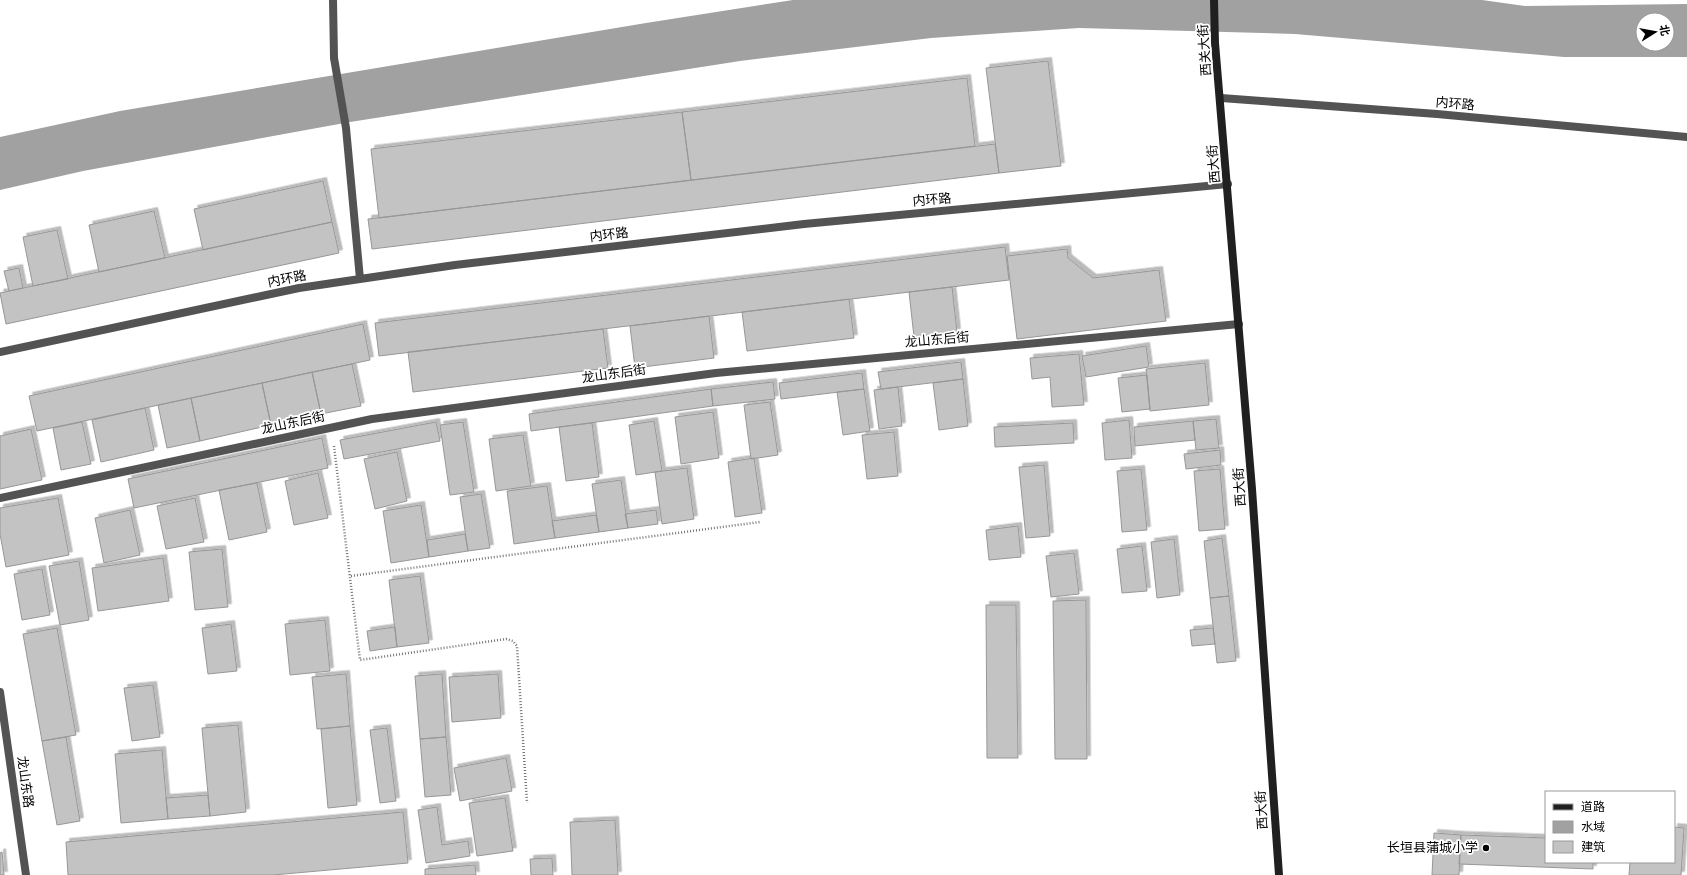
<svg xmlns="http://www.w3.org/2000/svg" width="1687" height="875" font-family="'Nunito Sans','Noto Sans SC',sans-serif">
	<defs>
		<filter id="shadow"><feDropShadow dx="3.5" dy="-3.5" stdDeviation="0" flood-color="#0004"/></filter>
	</defs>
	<rect width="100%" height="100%" fill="#fff"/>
	<path fill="#a1a1a1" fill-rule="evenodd" d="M793,0H1482L1525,6L1687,4V57H1564L1295,34L1079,28L931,38L740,61L350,122L83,171L0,190V137L120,111L646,23ZM1643,20H1667V44H1643Z"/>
	<path fill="#c3c3c3" stroke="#979797" filter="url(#shadow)" d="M1048,61L1061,166L999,173L986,68Z
		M967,78L975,146L691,180L682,112Z
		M682,112L691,180L379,218L371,149Z
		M995,144L999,173L372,249L368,219Z
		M323,181L332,222L203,250L194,209Z
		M154,211L165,258L99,272L89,225Z
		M332,222L339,253L6,324L0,293Z
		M57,230L68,279L33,286L23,237Z
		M1005,247L1009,280L379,356L375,323Z
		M1067,249L1068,258L1093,278L1159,270L1166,321L1017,339L1007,256Z
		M19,268L23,288L9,291L4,271Z
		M952,287L957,332L914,337L909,292Z
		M849,299L854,338L747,351L742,312Z
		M709,316L714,358L635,368L630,326Z
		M363,324L370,360L37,431L29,396Z
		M603,329L608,368L413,392L408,352Z
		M1146,346L1149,367L1086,377L1082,356Z
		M1079,354L1084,405L1052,407L1050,377L1032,379L1030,358Z
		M961,362L963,379L881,389L878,372Z
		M1205,363L1209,405L1150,411L1146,369Z
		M352,364L361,406L321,414L312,372Z
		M312,372L321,414L271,425L262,383Z
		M862,373L864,389L781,399L779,383Z
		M1147,375L1150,409L1122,412L1118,378Z
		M963,379L968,426L939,430L933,383Z
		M773,382L775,399L713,406L711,389Z
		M262,383L271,425L200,441L191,398Z
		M898,387L902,426L879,429L874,390Z
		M711,389L713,406L531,431L529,414Z
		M864,389L870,431L843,435L837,392Z
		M191,398L200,441L167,448L158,405Z
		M770,402L778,455L751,459L744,405Z
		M145,408L154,450L101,462L92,420Z
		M713,412L719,458L681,464L675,417Z
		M1216,419L1219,448L1196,450L1193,421Z
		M1129,420L1132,458L1105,460L1102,423Z
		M654,421L662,471L636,475L629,425Z
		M1193,421L1195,440L1135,446L1134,427Z
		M82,422L91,464L61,470L53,428Z
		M436,422L440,441L344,459L340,440Z
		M463,422L474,492L450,495L440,425Z
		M592,423L599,477L566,481L559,427Z
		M1073,423L1074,443L995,447L994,427Z
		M31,429L42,480L0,489V436Z
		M894,432L898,476L867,479L862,435Z
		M523,435L531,486L496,491L489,439Z
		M322,438L328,468L134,508L128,479Z
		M1220,450L1221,465L1186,469L1184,454Z
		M397,452L407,501L375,509L364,459Z
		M754,458L762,513L735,517L728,462Z
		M1044,465L1050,536L1026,538L1019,467Z
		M687,468L694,519L662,524L655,472Z
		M1141,469L1147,530L1122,532L1117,471Z
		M1220,469L1225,529L1199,531L1194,471Z
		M318,473L328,518L294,525L285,481Z
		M621,480L628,528L599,532L592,484Z
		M257,483L267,532L229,540L219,490Z
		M547,486L555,538L514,544L507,491Z
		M481,494L490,548L468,551L460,497Z
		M58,498L69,555L6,567L0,534V508Z
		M195,498L204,542L166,549L157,506Z
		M421,505L429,557L391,563L383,511Z
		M130,510L140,555L104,563L95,518Z
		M656,510L658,524L628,528L625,514Z
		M596,515L599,532L555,538L552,521Z
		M1018,526L1021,557L989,560L986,530Z
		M465,534L468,551L429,557L427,540Z
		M1222,538L1229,596L1210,598L1204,541Z
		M1174,539L1180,595L1157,598L1151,542Z
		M1142,546L1147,591L1122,593L1117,549Z
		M222,549L228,607L195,610L189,552Z
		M1074,553L1079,594L1051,597L1046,556Z
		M163,558L169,601L98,611L92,568Z
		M79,561L89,620L60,625L49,566Z
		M42,569L50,615L22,620L14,574Z
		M420,576L429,643L397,647L389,580Z
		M1229,596L1236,661L1217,663L1210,598Z
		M1086,600L1087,759H1055L1053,601Z
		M986,605H1016L1018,758H987Z
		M325,620L330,671L290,675L285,624Z
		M231,624L237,671L208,674L202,628Z
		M395,627L397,647L370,651L367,631Z
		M57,628L76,735L42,741L23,634Z
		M1213,628L1215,644L1192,646L1190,630Z
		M346,674L350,726L317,729L312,677Z
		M442,674L446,737L420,739L415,676Z
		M498,674L501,718L452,722L449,677Z
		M153,685L160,737L132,741L124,688Z
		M238,725L246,812L210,816L202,728Z
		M350,726L357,805L328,808L321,729Z
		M387,728L396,801L380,803L370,730Z
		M66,737L80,821L57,825L42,741Z
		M446,737L451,795L425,797L420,739Z
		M162,750L168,819L121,823L115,754Z
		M506,758L512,791L460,801L454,768Z
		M208,795L210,816L168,819L166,798Z
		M505,798L513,851L477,856L469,803Z
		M437,807L442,845L468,841L470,856L426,863L418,810Z
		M403,812L408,863L273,875H68L66,842Z
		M615,820L618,875H572L570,822Z
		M1674,827L1684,828L1681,875H1629L1630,862H1674Z
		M1434,833L1461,835L1459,875H1432Z
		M1461,835L1546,838V862H1593V869L1459,864Z
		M2,852L4,875H0V853Z
		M552,858L553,875H531L530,859Z
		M475,865L476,875H425V869Z"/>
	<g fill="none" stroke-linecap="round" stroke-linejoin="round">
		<path stroke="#757575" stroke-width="2.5" stroke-dasharray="1 2" stroke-linecap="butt" d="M334,446L360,660L506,639L513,641L517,646L527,803
			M351,576L760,522"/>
		<path stroke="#535353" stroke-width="8" d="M333,0L334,58L346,128L360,279
			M0,352L299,288L455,265L804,224L1228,184
			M0,498L372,419L716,373L1239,324"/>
		<path stroke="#535353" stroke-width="8" d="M1221,98L1437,114L1687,137
			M0,692L26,875"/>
		<path stroke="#202020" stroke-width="8" d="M1214,0L1215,43L1252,489L1279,875"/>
	</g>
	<circle fill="#000" stroke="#fff" stroke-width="1.5" cx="1486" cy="848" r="4"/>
	<g text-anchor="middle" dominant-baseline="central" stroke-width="3.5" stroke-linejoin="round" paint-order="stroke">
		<g font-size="13" fill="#000" stroke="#fff">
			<text transform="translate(1205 50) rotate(-94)">西关大街</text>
			<text transform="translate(1455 104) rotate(5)">内环路</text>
			<text transform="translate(1214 164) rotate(-95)">西大街</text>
			<text transform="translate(932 200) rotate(-5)">内环路</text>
			<text transform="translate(609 235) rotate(-7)">内环路</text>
			<text transform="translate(287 279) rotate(-11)">内环路</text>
			<text transform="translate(937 340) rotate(-5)">龙山东后街</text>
			<text transform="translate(614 374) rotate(-8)">龙山东后街</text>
			<text transform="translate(293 423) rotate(-12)">龙山东后街</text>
			<text transform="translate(1240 487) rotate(-94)">西大街</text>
			<text transform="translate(25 782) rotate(82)">龙山东路</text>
			<text transform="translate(1262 810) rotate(-94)">西大街</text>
		</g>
		<g font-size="13" fill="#000" stroke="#fff" text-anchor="end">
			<text x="1478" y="848">长垣县蒲城小学</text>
		</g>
	</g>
	<rect x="1545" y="791" width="130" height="72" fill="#ffffff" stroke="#999999"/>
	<rect x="1553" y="804" width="20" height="6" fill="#202020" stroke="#999999"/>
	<text x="1581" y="811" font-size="12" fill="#000000">道路</text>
	<rect x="1553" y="821" width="20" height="12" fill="#a1a1a1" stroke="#999999"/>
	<text x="1581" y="831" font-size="12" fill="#000000">水域</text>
	<rect x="1553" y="841" width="20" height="12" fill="#c3c3c3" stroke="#999999"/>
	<text x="1581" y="851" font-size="12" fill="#000000">建筑</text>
	<g transform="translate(1655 32) rotate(79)"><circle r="19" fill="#ffffff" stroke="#999999"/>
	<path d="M0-3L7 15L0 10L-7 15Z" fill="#000000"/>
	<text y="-6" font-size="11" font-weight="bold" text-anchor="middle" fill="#000000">北</text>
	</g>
</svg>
